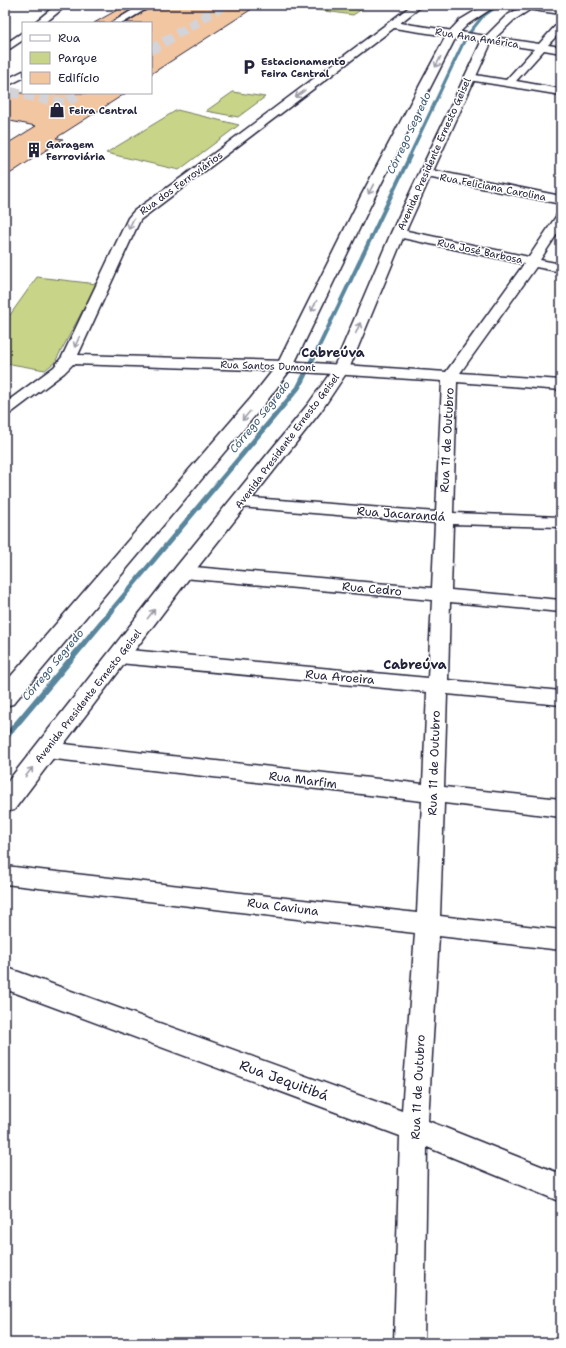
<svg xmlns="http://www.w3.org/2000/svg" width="566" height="1348" font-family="'Shantell Sans',sans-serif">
	<rect width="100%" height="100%" fill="#fff"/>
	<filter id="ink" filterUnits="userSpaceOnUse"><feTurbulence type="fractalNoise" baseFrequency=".025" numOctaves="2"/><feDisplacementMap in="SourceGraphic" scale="8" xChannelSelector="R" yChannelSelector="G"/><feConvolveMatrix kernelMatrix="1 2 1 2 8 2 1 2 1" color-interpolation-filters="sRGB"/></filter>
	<g filter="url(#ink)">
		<path fill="#c8d487" stroke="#757b61" d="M283,5H368L353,15Z
			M233,92L265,97L238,117L206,111Z
			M177,110L239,125L179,170L106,153Z
			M37,277L97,284L55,362L45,370L5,363V322Z"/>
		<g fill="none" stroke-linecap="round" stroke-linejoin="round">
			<path stroke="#59869d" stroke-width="3" d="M409,157L466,37L483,16L499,5"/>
			<path stroke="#59869d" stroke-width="4" d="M314,357L410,156"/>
			<path stroke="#59869d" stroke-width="5" d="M111,611L298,388L314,356"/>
			<path stroke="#59869d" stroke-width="6" d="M5,738L112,610"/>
		</g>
		<path fill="#f3c6a2" stroke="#22223b" d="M126,5L137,6L110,23H94Z
			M154,5H258L151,74V23H126Z
			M5,93H126L56,138L63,139L5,177V145L36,126L5,120Z"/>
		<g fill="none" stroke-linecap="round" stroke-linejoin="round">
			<path stroke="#d3d3d8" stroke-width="10" stroke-dasharray="10 5" stroke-linecap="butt" d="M151,50L224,5
				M10,92L65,103L81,93"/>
			<defs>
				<path id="minor" d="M56,5H67L45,23H34Z
					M141,5H153L123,23H111Z
					M412,5H423L400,23L539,44L558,23L561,22V31L548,45L561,47V53L544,50L516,81L561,89V95L469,80L464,77L469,74L506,80L534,49L394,28L140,220L78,355L285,361L446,372L524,264L393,236L392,233L393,230L398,229L529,257L557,215L561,214V228L540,260L561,264V272L536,267L460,373L561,380V390L457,382L453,513L561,517V527L453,524L451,590L561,600V612L450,602L448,680L561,691V705L447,694L444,787L561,799V817L444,803L440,916L561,930V950L439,936L428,1121L561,1174V1202L427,1147L424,1343H394L400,1136L5,989V967L402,1111L415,933L5,884V866L417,913L422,801L46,758L38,756L35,750L38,744L46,742L423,784L427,692L119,663L112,661L109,656L112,651L119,649L428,678L432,600L183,578L177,576L174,572L177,568L183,566L432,588L435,523L240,507L234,506L231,502L234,498L240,497L436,512L442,381L285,371L73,364L64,373L11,413L5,415V403L54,367L62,357L128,218L134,211L185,175Z
					M526,5L561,8V14L526,9L524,7Z
					M23,32V40L5,52V44Z
					M23,71V78L5,87V80Z
					M426,169L561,196V204L422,176L420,173L422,170Z"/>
				<path id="major" d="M485,5H497L468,24L457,35L375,196L293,366L263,406L13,704L5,706V683L251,398L277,365L361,196L447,34L460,20Z
					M525,5H537L514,20L492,41L405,233L349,369L321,411L190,577L14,810L5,812V785L176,567L309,403L333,369L391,233L482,40L506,16Z"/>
			</defs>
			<use href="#minor" stroke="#22223b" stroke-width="3"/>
			<use href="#major" stroke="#22223b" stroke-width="3"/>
			<use href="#minor" fill="#fff" fill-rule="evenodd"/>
			<use href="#major" fill="#fff" fill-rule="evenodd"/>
		</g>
		<defs><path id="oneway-shaft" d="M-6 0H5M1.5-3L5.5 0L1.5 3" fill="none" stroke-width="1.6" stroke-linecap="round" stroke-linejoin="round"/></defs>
		<g stroke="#9c9ca7">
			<use href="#oneway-shaft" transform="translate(438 62) rotate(117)"/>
			<use href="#oneway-shaft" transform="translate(300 94) rotate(143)"/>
			<use href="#oneway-shaft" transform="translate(371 189) rotate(117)"/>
			<use href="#oneway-shaft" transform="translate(131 224) rotate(115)"/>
			<use href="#oneway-shaft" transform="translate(314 306) rotate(116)"/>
			<use href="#oneway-shaft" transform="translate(358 328) rotate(-67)"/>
			<use href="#oneway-shaft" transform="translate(77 342) rotate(115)"/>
			<use href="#oneway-shaft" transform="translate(246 416) rotate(130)"/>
			<use href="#oneway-shaft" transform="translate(151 614) rotate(-52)"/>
			<use href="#oneway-shaft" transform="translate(29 772) rotate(-52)"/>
		</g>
	</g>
	<defs>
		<symbol id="parking-bare" viewBox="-9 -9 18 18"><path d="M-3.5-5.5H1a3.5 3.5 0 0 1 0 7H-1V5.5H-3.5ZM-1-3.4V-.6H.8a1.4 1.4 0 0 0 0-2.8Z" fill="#22223b" stroke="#fff" stroke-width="2.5" paint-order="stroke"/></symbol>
		<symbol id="shop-bare" viewBox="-9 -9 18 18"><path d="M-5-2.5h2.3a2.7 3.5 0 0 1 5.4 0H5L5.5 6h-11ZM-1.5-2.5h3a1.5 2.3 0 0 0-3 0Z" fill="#22223b" stroke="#fff" stroke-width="2.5" paint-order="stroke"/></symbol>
		<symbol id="building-bare" viewBox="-9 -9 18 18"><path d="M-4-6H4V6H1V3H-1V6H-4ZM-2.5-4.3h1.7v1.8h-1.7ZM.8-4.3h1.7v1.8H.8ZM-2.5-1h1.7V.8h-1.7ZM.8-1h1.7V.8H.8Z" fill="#22223b" stroke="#fff" stroke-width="2.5" paint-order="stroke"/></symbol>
	</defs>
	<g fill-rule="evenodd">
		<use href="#parking-bare" x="238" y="56" width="22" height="22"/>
		<use href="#shop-bare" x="46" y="99" width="22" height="22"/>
		<use href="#building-bare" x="23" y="139" width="22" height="22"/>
	</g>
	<g text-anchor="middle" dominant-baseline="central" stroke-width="3" stroke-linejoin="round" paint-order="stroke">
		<g font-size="10" fill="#22223b" stroke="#fff">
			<text transform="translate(477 38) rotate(9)">Rua Ana América</text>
			<text transform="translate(434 154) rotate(-66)">Avenida Presidente Ernesto Geisel</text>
			<text transform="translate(181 183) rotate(-36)">Rua dos Ferroviários</text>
			<text transform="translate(493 187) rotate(11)">Rua Feliciana Carolina</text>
			<text transform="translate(480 251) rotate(12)">Rua José Barbosa</text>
			<text transform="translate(268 366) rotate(2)">Rua Santos Dumont</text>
			<text transform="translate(287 441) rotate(-53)">Avenida Presidente Ernesto Geisel</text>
			<text transform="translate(88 696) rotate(-52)">Avenida Presidente Ernesto Geisel</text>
		</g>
		<g font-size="10" font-weight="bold" fill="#22223b" stroke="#fff" text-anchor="start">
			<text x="261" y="61">Estacionamento<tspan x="261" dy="12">Feira Central</tspan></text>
			<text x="69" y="110">Feira Central</text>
			<text x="46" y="144">Garagem<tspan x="46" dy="12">Ferroviária</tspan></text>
		</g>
		<g font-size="11" font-style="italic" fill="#425c74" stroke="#fff">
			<text transform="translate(409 133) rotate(-65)">Córrego Segredo</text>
			<text transform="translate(260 417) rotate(-51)">Córrego Segredo</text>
			<text transform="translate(53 665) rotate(-50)">Córrego Segredo</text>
		</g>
		<g font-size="12" fill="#22223b" stroke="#fff">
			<text transform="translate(447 440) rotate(-87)">Rua 11 de Outubro</text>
			<text transform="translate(401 514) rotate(4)">Rua Jacarandá</text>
			<text transform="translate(372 589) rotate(5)">Rua Cedro</text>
			<text transform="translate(340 677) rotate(5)">Rua Aroeira</text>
			<text transform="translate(434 763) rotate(-88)">Rua 11 de Outubro</text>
			<text transform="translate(303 780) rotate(7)">Rua Marfim</text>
			<text transform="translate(283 907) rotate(7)">Rua Caviuna</text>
			<text transform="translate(418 1087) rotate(-87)">Rua 11 de Outubro</text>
		</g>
		<g font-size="13" font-weight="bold" fill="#22223b" stroke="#fff">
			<text x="333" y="352">Cabreúva</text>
		</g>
		<g font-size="13" font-weight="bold" fill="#22223b" stroke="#fff">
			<text x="415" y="664">Cabreúva</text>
		</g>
		<g font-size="14" fill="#22223b" stroke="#fff">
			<text transform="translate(284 1080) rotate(20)">Rua Jequitibá</text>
		</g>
	</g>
	<rect width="566" height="1348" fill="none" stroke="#fff" stroke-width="20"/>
	<rect x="10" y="10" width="546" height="1328" fill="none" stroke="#22223b" stroke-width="1.5" filter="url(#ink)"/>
	<rect x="22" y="22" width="130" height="72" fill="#ffffff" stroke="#a7a7b1"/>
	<rect x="30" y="35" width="20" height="6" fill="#ffffff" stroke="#a7a7b1"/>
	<text x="58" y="42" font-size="12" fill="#22223b">Rua</text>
	<rect x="30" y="52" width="20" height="12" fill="#c8d487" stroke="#a7a7b1"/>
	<text x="58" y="62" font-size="12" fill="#22223b">Parque</text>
	<rect x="30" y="72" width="20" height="12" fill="#f3c6a2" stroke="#a7a7b1"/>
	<text x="58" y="82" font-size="12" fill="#22223b">Edifício</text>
</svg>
